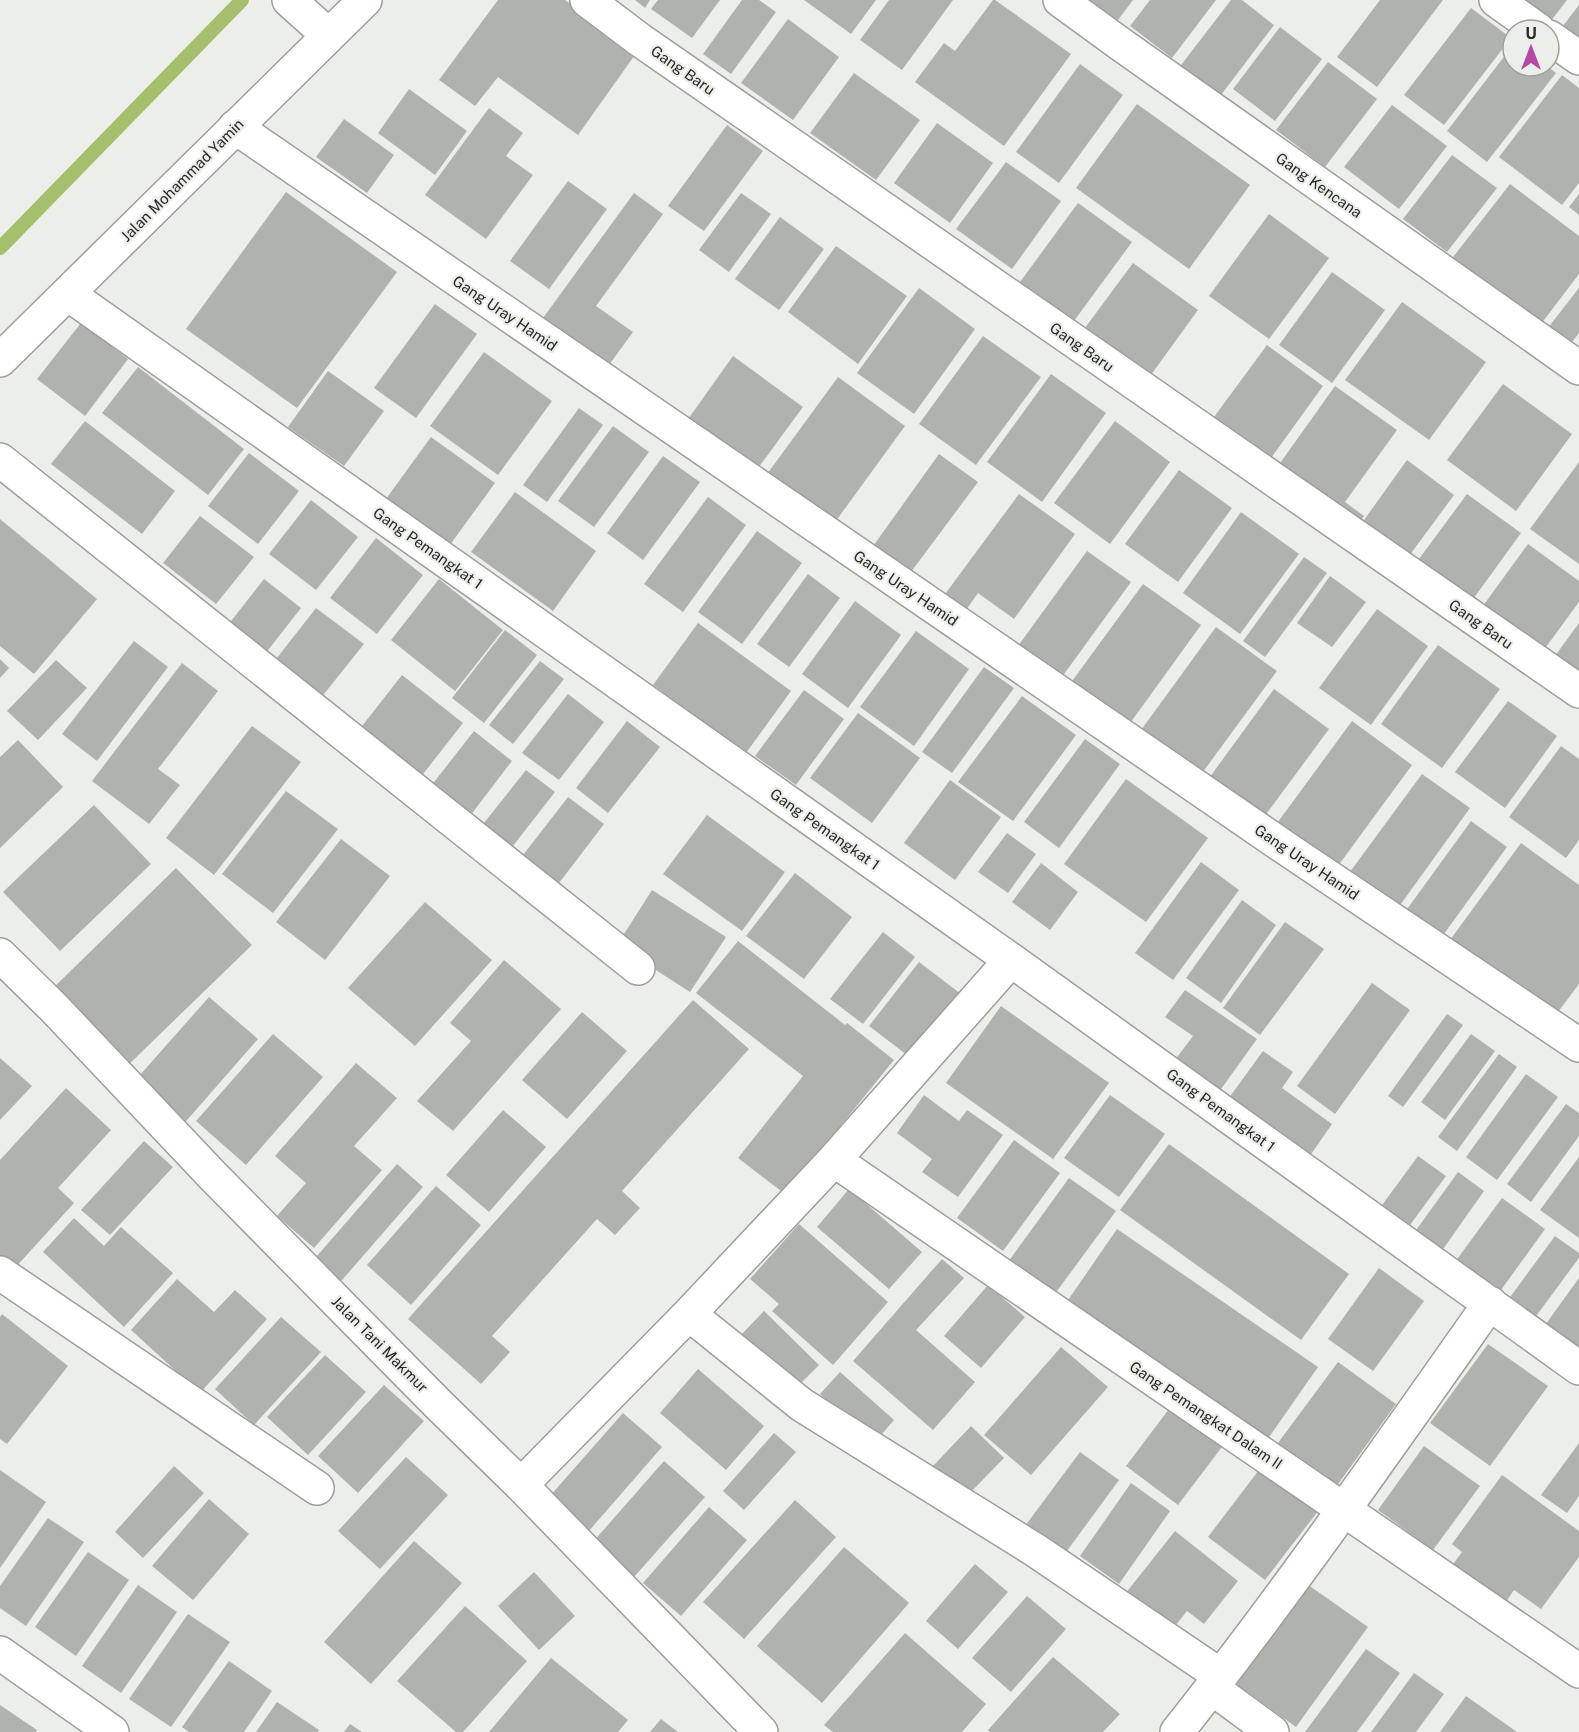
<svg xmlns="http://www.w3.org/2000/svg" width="1579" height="1732" font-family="'Public Sans',sans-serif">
	<rect width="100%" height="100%" fill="#ecefe9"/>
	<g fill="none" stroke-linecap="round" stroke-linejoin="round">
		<path stroke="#a5bf6d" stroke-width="14" d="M0,248L242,0"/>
	</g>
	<path fill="#b0b3ad" d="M498,0H565L637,52L578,135L498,77L475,106L439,80Z
		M635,0H650L645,8Z
		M658,0H720L692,38L651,9Z
		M742,0H759L776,12L731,74L703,54Z
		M804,0H876L851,34Z
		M889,0H953L902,70L860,40Z
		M993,0H995L1071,54L1004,146L915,82L944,43L955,51Z
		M1083,0H1133L1115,24Z
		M1150,0H1216L1172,58L1130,26Z
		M1231,0H1242L1274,25L1218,99L1178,69Z
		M1380,0H1443L1377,87L1337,57Z
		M1504,0H1567L1544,30Z
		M1579,5V46L1559,31Z
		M1471,8L1511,38L1444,125L1404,95Z
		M788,19L839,57L793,120L741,83Z
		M1280,27L1322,59L1275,121L1233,89Z
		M1513,45V66H1547L1556,73L1487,162L1447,131Z
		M1328,62L1377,99L1325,167L1276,130Z
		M1080,64L1123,95L1059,183L1016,152Z
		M854,73L920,120L876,180L810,133Z
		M1562,75L1579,88V183L1562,205L1499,157Z
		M409,89L467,131L435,175L378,133Z
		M1137,104L1250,185L1189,269L1076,188Z
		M1392,105L1447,146L1399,209L1344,167Z
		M489,108L523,133L506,156L533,175L486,239L425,195Z
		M344,119L394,155L367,193L316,157Z
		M937,123L993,163L950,223L894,183Z
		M727,125L763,151L704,231L668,206Z
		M1452,155L1497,188L1447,252L1403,219Z
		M1006,162L1061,201L1012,269L956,229Z
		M568,181L607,209L549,289L510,261Z
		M1510,184L1579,236V274L1538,328L1450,261Z
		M286,192L397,272L297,408L186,329Z
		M634,193L663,214L596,306L633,332L609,365L543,318Z
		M741,193L771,214L729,272L699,250Z
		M1579,194V215L1569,207Z
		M1078,203L1132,242L1074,321L1020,282Z
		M1269,214L1329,258L1269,339L1209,296Z
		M780,217L824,249L779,310L735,279Z
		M836,246L907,296L858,364L788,312Z
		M1133,263L1198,310L1148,379L1082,332Z
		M1332,272L1385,310L1332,383L1279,345Z
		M919,288L975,329L914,414L857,373Z
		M1579,288V333L1569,346L1547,329Z
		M1402,302L1486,362L1429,440L1345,380Z
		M435,304L477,334L416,418L374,388Z
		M81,323L128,359L85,416L37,379Z
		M983,336L1041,377L976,465L919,424Z
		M1267,345L1323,386L1271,458L1214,417Z
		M484,352L552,401L498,475L430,426Z
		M733,356L803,407L750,479L681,429Z
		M138,367L244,449L208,495L102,413Z
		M328,371L384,411L344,466L288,427Z
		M1051,374L1106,413L1042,502L987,462Z
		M838,377L905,426L830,529L762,481Z
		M1503,384L1572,434L1516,511L1447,460Z
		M1335,386L1397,430L1345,502L1364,516L1354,530L1273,473Z
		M579,408L603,425L547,502L523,485Z
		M85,421L175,491L142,534L51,464Z
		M1115,421L1170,462L1110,544L1054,503Z
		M613,426L649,452L594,527L558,501Z
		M431,437L495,483L447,549L383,503Z
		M249,453L299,491L258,544L208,506Z
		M939,454L978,482L908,576L871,549Z
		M663,456L700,482L643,560L607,533Z
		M1407,460L1454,495L1406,560L1359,527Z
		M1579,462V564L1530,529Z
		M1179,470L1232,508L1178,582L1125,544Z
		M515,492L596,551L553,611L471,552Z
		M1019,494L1075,534L1014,619L978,593L961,617L940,601Z
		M1467,494L1521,533L1471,602L1416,563Z
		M708,497L746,525L683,612L644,584Z
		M311,500L358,537L316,590L269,554Z
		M1241,512L1299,554L1240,634L1183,593Z
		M200,516L254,557L216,604L163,563Z
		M0,519L97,599L34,674L0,646Z
		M757,531L802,563L742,644L698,612Z
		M376,538L423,575L377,634L330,598Z
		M1528,544L1579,581V602L1538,658L1477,614Z
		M1087,551L1131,582L1059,681L1015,650Z
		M1304,557L1327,573L1265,657L1243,641Z
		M808,574L840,598L789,667L757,644Z
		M1330,576L1366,602L1332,647L1297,623Z
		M264,579L301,608L265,654L228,625Z
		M439,579L503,630L455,691L391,640Z
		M1143,584L1201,625L1128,726L1070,684Z
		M855,601L901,635L848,708L802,674Z
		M316,608L364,644L320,699L273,663Z
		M1377,609L1428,646L1371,725L1319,688Z
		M698,623L791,691L746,753L653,685Z
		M1579,623V673L1555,656Z
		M1216,627L1277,671L1197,780L1136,737Z
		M505,630L537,655L484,723L452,698Z
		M916,631L969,669L914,746L860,707Z
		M134,641L168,667L97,761L62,734Z
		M1438,645L1500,689L1442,768L1381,724Z
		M0,659L9,668L0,678Z
		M56,660L87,688L38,740L7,711Z
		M540,661L564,679L513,744L489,725Z
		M182,663L218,691L158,769L180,785L149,824L92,781Z
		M984,667L1014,688L952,773L922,752Z
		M402,675L463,723L420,778L359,730Z
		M1274,689L1329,729L1259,824L1204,785Z
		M804,690L844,719L796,785L755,756Z
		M568,694L604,722L559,780L522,753Z
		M1022,696L1076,735L1013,821L958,782Z
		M1508,701L1557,736L1505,808L1455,772Z
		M858,713L920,758L872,823L810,778Z
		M627,721L660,747L608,813L576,788Z
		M1352,721L1412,765L1335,870L1275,826Z
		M252,726L301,762L214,875L166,838Z
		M474,731L512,761L470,816L431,786Z
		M1085,739L1120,764L1059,848L1024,822Z
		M18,740L63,787L0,848V757Z
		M1561,746L1579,759V840L1566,858L1509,817Z
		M526,770L555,792L509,851L480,828Z
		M1422,774L1470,808L1393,915L1344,880Z
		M1126,779L1208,838L1146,922L1064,864Z
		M950,780L1001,817L955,880L904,843Z
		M286,791L338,829L273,913L222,874Z
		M568,797L604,824L556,887L520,859Z
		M94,805L151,864L60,951L3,892Z
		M707,815L785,872L742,931L663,874Z
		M1471,821L1507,847L1441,938L1405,912Z
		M1007,833L1036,854L1008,893L978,872Z
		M341,839L390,876L325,960L276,922Z
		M1521,843L1579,885V984L1555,1016L1450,940Z
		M1201,862L1239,890L1173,980L1135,953Z
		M1041,863L1078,892L1050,930L1012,902Z
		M176,868L252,945L123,1070L47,994Z
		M795,873L852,917L804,979L746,936Z
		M652,890L726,937L690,992L617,945Z
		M1242,900L1276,925L1221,1003L1186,978Z
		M425,902L492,960L415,1046L348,988Z
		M1285,922L1324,949L1260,1035L1223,1008Z
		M883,932L915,957L863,1024L830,999Z
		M738,941L845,1025L847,1023L894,1060L785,1194L738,1158L803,1076L696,993Z
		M504,960L561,1009L453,1131L417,1101L471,1041L450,1023Z
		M919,962L961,994L911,1058L869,1026Z
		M1372,983L1410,1010L1335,1114L1297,1086Z
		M1185,990L1257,1039L1216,1096L1172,1064L1193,1036L1165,1017Z
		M209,997L258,1039L181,1127L132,1084Z
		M693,1000L749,1049L622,1191L640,1208L615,1235L597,1219L492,1336L510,1352L481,1384L408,1319Z
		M1001,1006L1109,1083L1053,1159L946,1083Z
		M582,1012L627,1051L567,1119L522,1080Z
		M1447,1014L1463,1025L1403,1107L1388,1096Z
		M273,1034L323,1077L246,1165L196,1121Z
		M1471,1034L1495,1051L1445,1120L1421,1102Z
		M1263,1051L1293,1072L1282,1088L1332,1124L1307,1160L1226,1102Z
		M1499,1054L1517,1067L1457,1151L1438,1137Z
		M0,1058L32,1086L0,1120Z
		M356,1063L397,1098L354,1146L382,1170L314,1248L277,1216L306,1183L275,1156Z
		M1526,1074L1558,1097L1497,1180L1466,1157Z
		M66,1088L111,1130L58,1188L74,1203L14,1269L0,1256V1160Z
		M924,1095L959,1121L967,1110L1003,1135L958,1197L922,1172L932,1159L897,1133Z
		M1110,1095L1165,1134L1119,1197L1064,1158Z
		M1566,1104L1579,1113V1136L1531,1202L1507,1184Z
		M503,1110L546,1147L489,1212L446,1175Z
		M1014,1140L1060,1173L1003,1251L957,1218Z
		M144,1141L173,1167L110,1235L81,1210Z
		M1169,1144L1349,1274L1301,1340L1120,1210Z
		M1418,1156L1446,1176L1402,1236L1374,1216Z
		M1579,1157V1238L1540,1210Z
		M397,1164L423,1187L336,1287L310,1264Z
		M1458,1172L1484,1191L1441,1252L1414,1233Z
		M1069,1178L1116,1211L1054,1295L1008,1262Z
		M436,1186L481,1225L411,1305L367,1265Z
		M849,1189L922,1252L889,1289L817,1227Z
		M1502,1198L1545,1229L1496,1297L1452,1266Z
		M74,1218L104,1246L121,1227L173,1273L124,1327L43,1252Z
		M799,1224L888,1302L833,1365L772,1311L779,1304L750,1279Z
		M1117,1229L1318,1367L1267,1440L1066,1303Z
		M1555,1236L1579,1253V1258L1528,1327L1502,1308Z
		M942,1259L964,1278L916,1330L975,1382L933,1430L853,1361Z
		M1379,1268L1424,1301L1373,1371L1328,1339Z
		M1579,1278V1354L1543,1328Z
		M177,1279L214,1312L235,1290L267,1319L200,1393L131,1330Z
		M988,1285L1025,1317L981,1368L944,1336Z
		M764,1311L819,1365L794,1390L740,1336Z
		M2,1314L68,1366L7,1444L0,1439V1317Z
		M281,1317L321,1352L254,1425L215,1389Z
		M1488,1344L1548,1386L1490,1466L1430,1423Z
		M1061,1347L1108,1387L1031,1475L984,1435Z
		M325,1355L366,1392L308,1455L267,1417Z
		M1338,1362L1396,1404L1328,1498L1269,1455Z
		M698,1369L764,1426L726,1470L660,1413Z
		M840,1372L894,1420L875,1442L820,1394Z
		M384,1385L424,1421L358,1493L318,1456Z
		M1175,1401L1228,1439L1178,1505L1126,1466Z
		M623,1413L662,1447L581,1540L542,1505Z
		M971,1426L1004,1458L966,1497L933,1466Z
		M774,1433L796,1452L744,1510L723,1491Z
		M1579,1443V1496L1567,1513L1541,1495Z
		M1424,1446L1480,1486L1433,1550L1378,1510Z
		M1080,1452L1119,1480L1064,1555L1025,1526Z
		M406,1457L448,1495L380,1569L338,1531Z
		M664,1461L705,1497L626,1586L585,1551Z
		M1265,1462L1322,1506L1265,1580L1208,1537Z
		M174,1466L204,1493L143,1558L115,1532Z
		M0,1470L46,1502L0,1568Z
		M1502,1475L1579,1531V1557L1541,1609L1514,1590L1504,1605L1451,1567L1462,1552L1452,1544Z
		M1131,1483L1170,1511L1119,1584L1080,1556Z
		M209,1499L249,1534L193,1600L152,1566Z
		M795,1500L836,1537L744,1639L703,1602Z
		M709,1507L747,1540L681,1616L643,1583Z
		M48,1518L84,1542L26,1626L0,1608V1586Z
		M1175,1531L1238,1581L1204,1624L1187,1611L1172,1630L1125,1594Z
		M414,1541L462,1583L371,1684L324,1642Z
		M844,1547L909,1603L822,1703L757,1646Z
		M88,1552L129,1580L76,1656L35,1627Z
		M975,1564L1008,1592L958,1649L926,1621Z
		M534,1572L575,1616L539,1650L498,1606Z
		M1304,1582L1368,1627L1296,1727L1232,1681Z
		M138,1585L177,1612L121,1693L82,1666Z
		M1027,1596L1066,1629L1011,1692L972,1658Z
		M465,1606L527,1661L463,1732H456L397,1681Z
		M188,1614L230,1642L171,1727L129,1699Z
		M905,1633L986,1704L962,1732H833L824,1725Z
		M1366,1649L1400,1673L1357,1732H1305Z
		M1053,1657L1120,1714L1103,1732H990L988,1730Z
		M551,1658L628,1720L618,1732H489Z
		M229,1661L272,1691L244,1732H189L182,1727Z
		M1414,1673L1444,1694L1416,1732H1371Z
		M1466,1696L1517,1732H1440Z
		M277,1702L319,1730L318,1732H256Z
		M0,1705L37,1730L36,1732H0Z
		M661,1719L678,1732H650Z
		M350,1724L362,1732H344Z"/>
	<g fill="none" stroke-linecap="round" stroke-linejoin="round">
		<defs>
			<path id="street" d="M289,0L328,35
				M587,0L640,40L1579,691
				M1060,0L1119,43L1579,368
				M1496,0L1538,30
				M1549,37L1579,58
				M235,127L1290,851L1579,1045
				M68,294L1011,960L1579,1368
				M0,460L638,968
				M0,955L54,1008L213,1176L438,1404L521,1485L761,1732
				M834,1160L1579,1671
				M0,1273L317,1488
				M689,1314L802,1405L1035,1550L1221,1676
				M521,1485L689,1314L834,1160L1011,960
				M0,1653L112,1732
				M1212,1688L1272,1732
				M1177,1732C1287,1593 1388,1448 1490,1303"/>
			<path id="secondary" d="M0,360L365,0"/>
		</defs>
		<use href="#street" stroke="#9d9f9a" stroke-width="36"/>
		<use href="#secondary" stroke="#9d9f9a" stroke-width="36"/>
		<use href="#street" stroke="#fff" stroke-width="33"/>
		<use href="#secondary" stroke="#fff" stroke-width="33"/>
	</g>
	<g text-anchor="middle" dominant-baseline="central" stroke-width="4.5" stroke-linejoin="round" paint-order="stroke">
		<g font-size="15" fill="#292a28" stroke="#ecefe9">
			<text transform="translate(683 70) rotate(35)">Gang Baru</text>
			<text transform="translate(182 180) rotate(-45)">Jalan Mohammad Yamin</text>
			<text transform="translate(1319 185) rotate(35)">Gang Kencana</text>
			<text transform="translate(505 313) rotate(34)">Gang Uray Hamid</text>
			<text transform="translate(1082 347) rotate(35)">Gang Baru</text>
			<text transform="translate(428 548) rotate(35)">Gang Pemangkat 1</text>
			<text transform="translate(906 588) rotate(34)">Gang Uray Hamid</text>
			<text transform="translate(1481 624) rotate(35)">Gang Baru</text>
			<text transform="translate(825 829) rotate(35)">Gang Pemangkat 1</text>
			<text transform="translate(1307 862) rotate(34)">Gang Uray Hamid</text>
			<text transform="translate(1221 1110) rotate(36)">Gang Pemangkat 1</text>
			<text transform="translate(380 1344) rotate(45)">Jalan Tani Makmur</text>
			<text transform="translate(1206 1415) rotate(34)">Gang Pemangkat Dalam II</text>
		</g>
	</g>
	<g transform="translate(1531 48)"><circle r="28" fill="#ecefe9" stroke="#9ea09c" stroke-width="1.5"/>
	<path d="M0-4.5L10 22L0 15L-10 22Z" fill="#b648a6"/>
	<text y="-9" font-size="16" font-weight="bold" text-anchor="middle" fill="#292a28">U</text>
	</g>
</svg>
